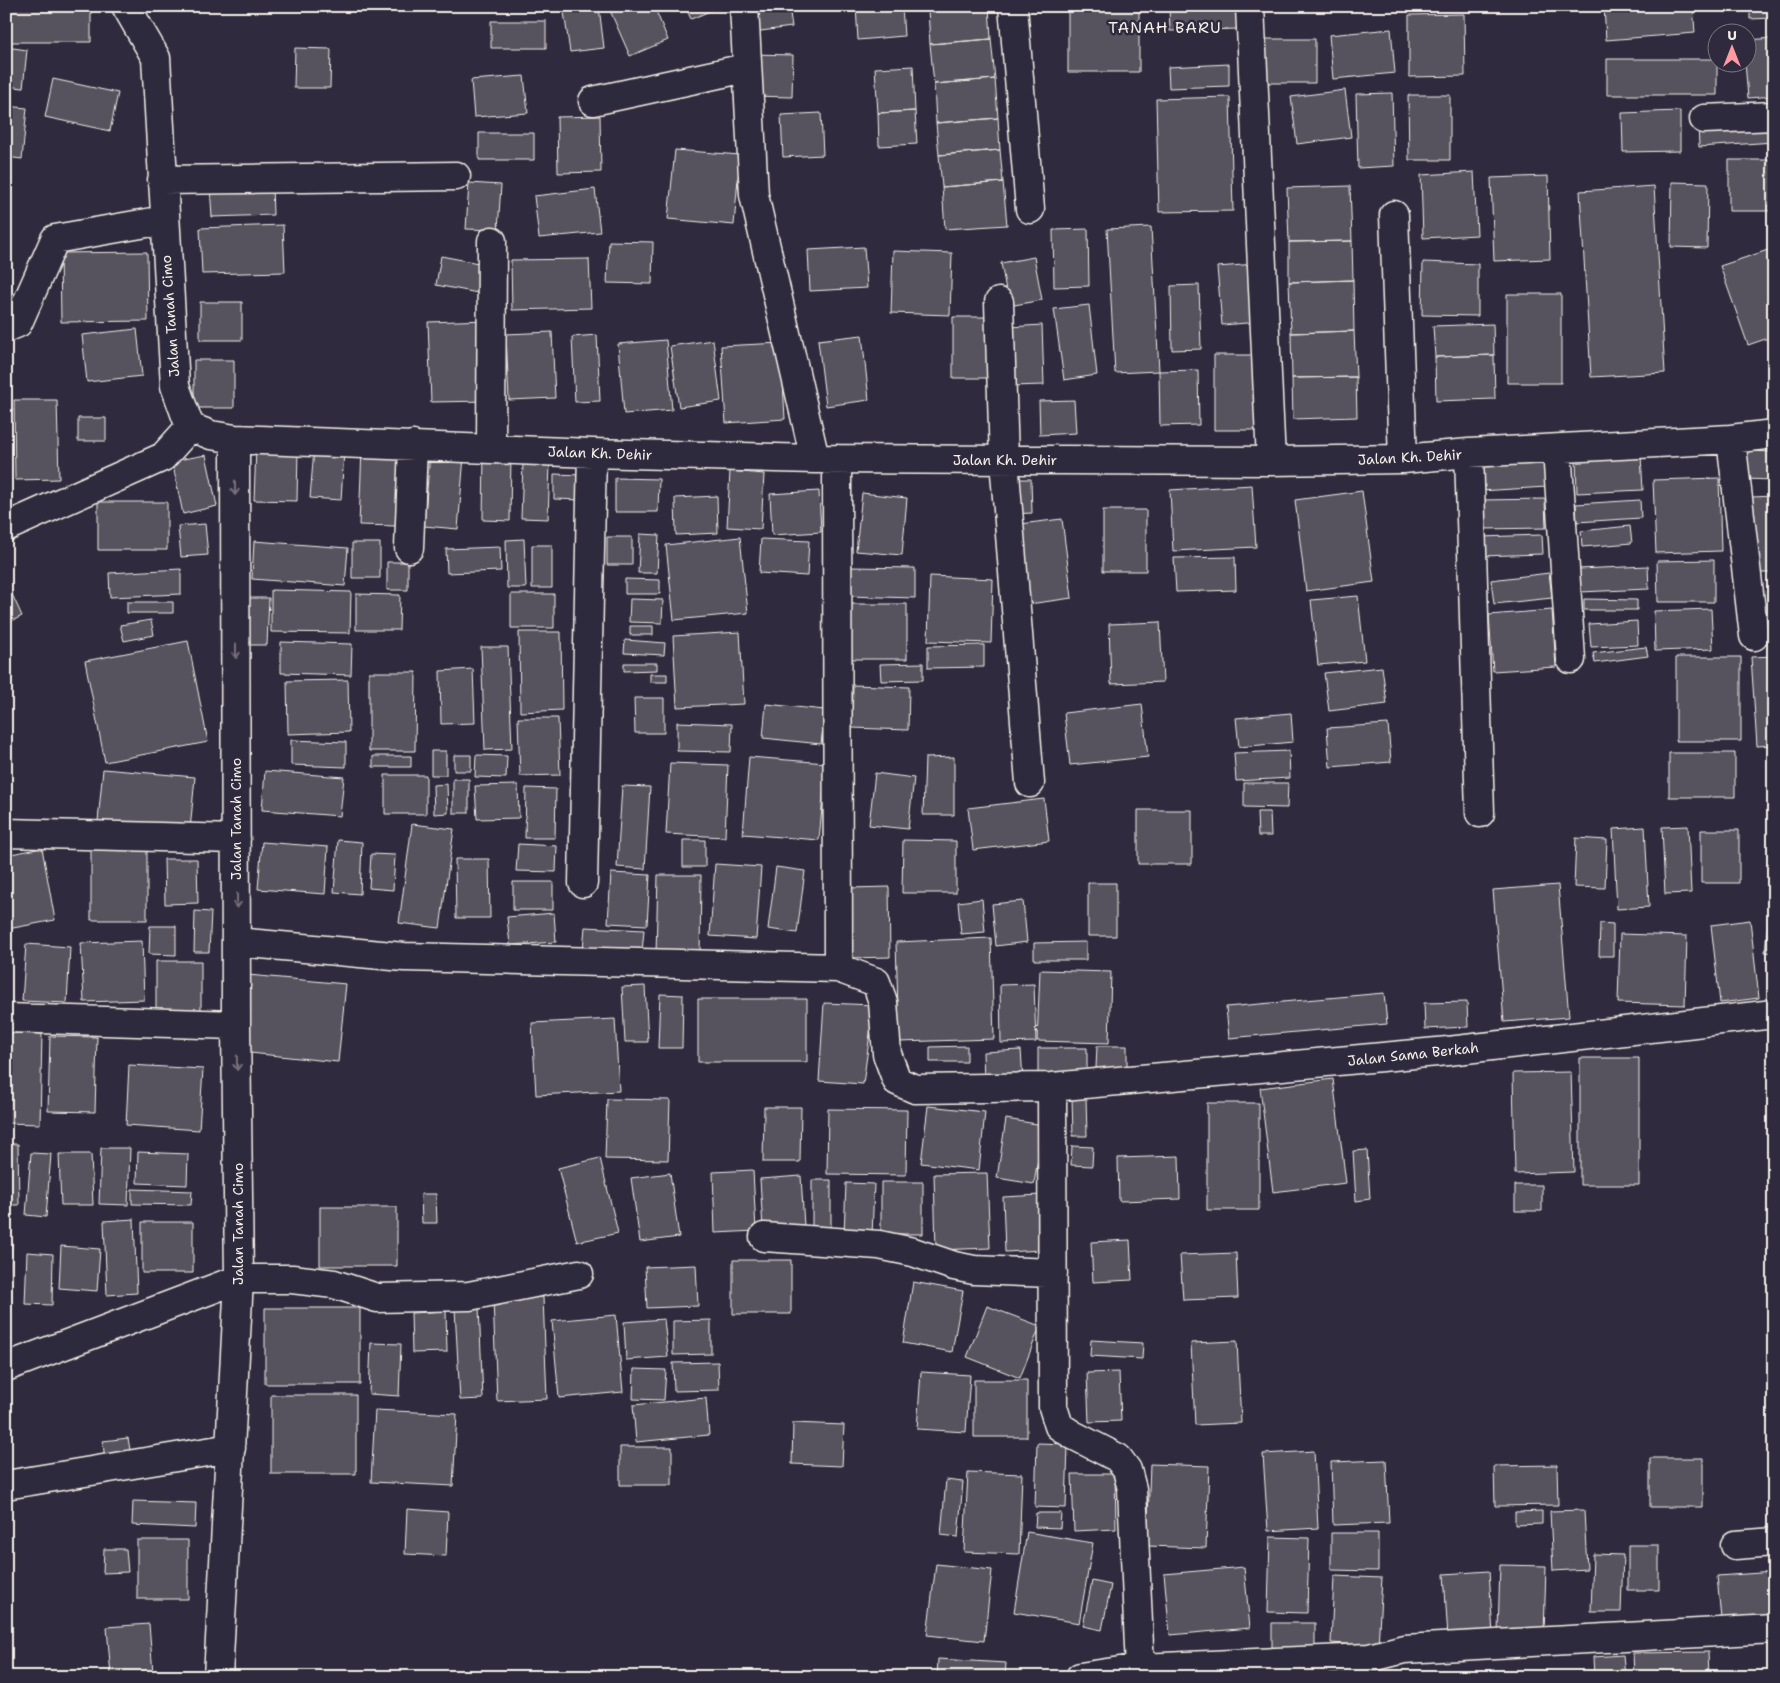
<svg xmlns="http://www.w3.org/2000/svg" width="1780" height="1683" font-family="'Shantell Sans',sans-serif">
	<rect width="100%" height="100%" fill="#2f2a3d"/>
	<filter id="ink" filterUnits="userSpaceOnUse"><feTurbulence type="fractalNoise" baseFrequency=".02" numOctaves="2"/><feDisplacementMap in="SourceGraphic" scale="10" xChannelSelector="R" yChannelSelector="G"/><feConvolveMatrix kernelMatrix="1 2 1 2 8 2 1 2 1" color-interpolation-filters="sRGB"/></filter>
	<g filter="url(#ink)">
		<path fill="#56525f" stroke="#f4f1e8" d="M8,6H91V42H8Z
			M608,6H654L668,40L630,56Z
			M685,6H722L691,19Z
			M750,6H789L792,27L753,32Z
			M856,6H902L904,36L858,40Z
			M959,6H989L991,39L930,44L928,9Z
			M1068,6H1139V72H1068Z
			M1169,6H1237L1238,29L1170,31Z
			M1604,6H1693L1695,33L1606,40Z
			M1707,6H1731V10L1707,11Z
			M1750,6H1774V18L1750,19Z
			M599,7L604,48L570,52L564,12Z
			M1464,14L1465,76L1409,77V15Z
			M491,21H546V48H491Z
			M1391,29L1395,73L1333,79L1329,35Z
			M1774,38V96L1748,98L1745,62H1748V40Z
			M991,39L995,79L934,84L930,44Z
			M1258,39H1315V83H1258Z
			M6,47L27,50L23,88L6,86Z
			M295,48L331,49L330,88H294Z
			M752,54L793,55L792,97L750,96Z
			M1607,59H1717V95H1607Z
			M1229,64V86L1169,88L1168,67Z
			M913,66L915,111L878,113L875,68Z
			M524,76L528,113L474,117L471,80Z
			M53,79L118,93L110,131L45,117Z
			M995,79L998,118L936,123L934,84Z
			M1345,90L1351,137L1297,144L1291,97Z
			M1392,93L1394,166L1358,168L1356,94Z
			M1408,95H1450V160H1409Z
			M1230,97L1233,211L1159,212L1156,99Z
			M6,106L27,108L22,159L6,157Z
			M915,111L917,144L879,146L878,113Z
			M1680,111V151L1623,152L1622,113Z
			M821,113L823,155L783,157L781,115Z
			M600,116L601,172L558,173L557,117Z
			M998,118L1000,150L939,155L936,123Z
			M1774,118V142L1699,147L1698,123Z
			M479,133H534V160H479Z
			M675,150L740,155L734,225L668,219Z
			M1000,150L1003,182L942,187L939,155Z
			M1729,160H1774V211H1729Z
			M1474,172L1477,235L1423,238L1421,175Z
			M1548,176L1550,259L1494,261L1491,178Z
			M1003,182L1007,225L945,229L942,187Z
			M1672,182L1708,183L1707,248L1671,247Z
			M469,183L501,185L498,230L466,229Z
			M272,184L273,215L212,217L210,186Z
			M1350,186L1352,241L1289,242L1287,188Z
			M1654,186L1665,373L1591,377L1580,191Z
			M595,189L600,232L539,238L534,196Z
			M283,225L285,272L202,274L200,228Z
			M1151,227L1159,371L1115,373L1107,229Z
			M1088,229L1089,286L1054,287L1053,230Z
			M609,241L653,242L652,284L607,283Z
			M1352,241L1353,280L1289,282V242Z
			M864,247L867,288L810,291L808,250Z
			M1774,248V336L1748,345L1720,266Z
			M893,251L952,253L950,315L891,313Z
			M147,252L148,321L61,322L60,253Z
			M441,256L489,265L483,294L436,285Z
			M1034,257L1042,300L1009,306L1001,263Z
			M589,259L591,308L512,310L511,260Z
			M1423,262L1478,264V316L1422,315Z
			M1256,264L1260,322L1222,325L1217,267Z
			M1353,280L1354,331L1291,333L1289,282Z
			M1199,285L1201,349L1172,350L1171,286Z
			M1507,294H1561V383H1507Z
			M200,302H242V340H200Z
			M1089,305L1097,375L1064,380L1054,309Z
			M953,317H991V378H953Z
			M487,320L489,401L431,402L428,322Z
			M1493,324L1494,355L1435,357L1433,326Z
			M1042,325L1044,385L1011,386L1010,327Z
			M137,329L142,376L87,382L82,335Z
			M1354,331L1356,377L1292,378L1291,333Z
			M552,332L555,398L509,400L506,334Z
			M597,335L600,401L575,402L572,337Z
			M862,335L869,400L826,406L818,340Z
			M666,340L672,410L624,414L618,344Z
			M713,340L721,401L679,407L670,346Z
			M781,343L785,419L726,423L721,346Z
			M1214,355H1259V430H1214Z
			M1494,355L1495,399L1436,401L1435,357Z
			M194,360H234V408H194Z
			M1198,370L1199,425L1160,426L1159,371Z
			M1356,377L1357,417L1293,419L1292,378Z
			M14,400H57L59,479L15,480Z
			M1074,400L1076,433L1040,435L1039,401Z
			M78,418H106V441H78Z
			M256,448L298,449L297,501L254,500Z
			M362,448L400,450L397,526L359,525Z
			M314,449L344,451L341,500L310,498Z
			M1746,451L1774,452V480L1744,479Z
			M430,453L464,456L458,529L424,526Z
			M484,453L511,454L510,521L483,520Z
			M1545,453L1547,487L1480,491L1478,457Z
			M206,455L217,506L183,514L172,461Z
			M1641,456L1643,490L1577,493L1576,459Z
			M523,463L550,464L548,519L521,518Z
			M730,471L764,474L761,529L727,527Z
			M554,474L582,475L581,500L554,499Z
			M615,478L659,479L658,512H615Z
			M1719,478L1721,551L1656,553L1653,480Z
			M1011,479H1031L1032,513L1011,514Z
			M1252,485L1256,547L1173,551L1170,490Z
			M819,491L821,532L772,535L770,494Z
			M1362,491L1374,582L1306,591L1295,500Z
			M862,493L907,498L902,555L856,551Z
			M717,496L718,533L676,535L675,498Z
			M1774,496V573H1753L1752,497Z
			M1545,499L1546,528L1482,529V500Z
			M1640,500L1641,518L1577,522L1576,504Z
			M98,502H167V550H98Z
			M1103,510H1146V571H1103Z
			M1062,519L1072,598L1022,605L1012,525Z
			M205,524L208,555L181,557L178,526Z
			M1630,526L1632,543L1582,547L1581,531Z
			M640,534L659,535L657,573H638Z
			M1542,535L1543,554L1480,556V537Z
			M607,537H632V565H607Z
			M740,537L748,613L674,620L666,545Z
			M524,539L526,588H507L506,540Z
			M761,539L809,541L807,576L759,573Z
			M254,541L348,548L345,586L252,579Z
			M352,543H380V578H352Z
			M532,545H552V588H532Z
			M500,547L501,571L447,573L446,549Z
			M1235,557L1236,590L1176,592L1174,558Z
			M1714,560V602H1658L1657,561Z
			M387,562H408V590H387Z
			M1648,566L1649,589L1580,592L1578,569Z
			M849,567L915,568V598L848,596Z
			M181,569V594L110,597L109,573Z
			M1549,573L1552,598L1494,604L1491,580Z
			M930,576L993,579L991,643L928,641Z
			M625,579L660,580V594H625Z
			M6,581L22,616L6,624Z
			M271,590L351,592L350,633L271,632Z
			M356,594L400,595L399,630H356Z
			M511,594H554V628H511Z
			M1358,596L1365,661L1318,665L1311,600Z
			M243,598H269L267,645H242Z
			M630,599L663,600L662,623L629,622Z
			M1584,599L1637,600V610H1584Z
			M127,602H173V613H127Z
			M844,604H907V659H844Z
			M1711,609L1713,649L1655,651L1654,611Z
			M1552,610L1556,667L1493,671L1489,615Z
			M151,620L154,635L124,641L120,625Z
			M1637,621L1638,645L1591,647L1589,624Z
			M1160,622L1163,682L1111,684L1109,624Z
			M630,626H653V635H630Z
			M519,632H561L562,710L520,712Z
			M740,632L744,704L677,707L673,636Z
			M625,640L665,643L664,655L624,653Z
			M188,641L208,742L105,762L85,661Z
			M281,642L352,644L351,675L281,673Z
			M984,645V667L928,668V646Z
			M481,647H508L512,749L485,750Z
			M1646,647L1648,656L1595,663L1593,653Z
			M1774,656V745L1757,746L1751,657Z
			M1676,657H1741V741H1676Z
			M624,663H657V670L624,671Z
			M923,663V680L881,681L880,664Z
			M1382,667L1387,704L1329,711L1324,673Z
			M473,669L475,723L441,724L440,671Z
			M369,672H416L415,751H369Z
			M650,674H667V682H650Z
			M348,680L349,732L288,734L287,681Z
			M853,685L909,687L908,730L852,728Z
			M634,698H664V733H635Z
			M766,704L825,710L821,744L763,738Z
			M1142,704L1148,757L1070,765L1064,713Z
			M1291,713L1293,742L1239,747L1236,718Z
			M518,718H558L560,775L520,776Z
			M677,722L732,724L731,752L677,751Z
			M1388,724L1391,762L1330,767L1327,728Z
			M291,740L346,742V767L291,765Z
			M431,751H446V775H431Z
			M1289,751L1290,778L1236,781L1234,753Z
			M1669,753H1735V797H1669Z
			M454,755H471V771H454Z
			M476,755L507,756L506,778L475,777Z
			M373,756H411V767H373Z
			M749,757L826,763L819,840L743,834Z
			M954,757V815H923L925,758Z
			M670,763L728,765L725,837L666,834Z
			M103,769L195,777L190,830L98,821Z
			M265,771L344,777L340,816L262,810Z
			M875,773L914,778L908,829L869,825Z
			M385,775H426V814H385Z
			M453,779H469V813H453Z
			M1244,783H1288L1287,808L1244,807Z
			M447,784L448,813L434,814L433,785Z
			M518,785L519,818L477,819L475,786Z
			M622,786L650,787L645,869L617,867Z
			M526,788L556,789L555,838H525Z
			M1044,799L1049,841L973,850L968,808Z
			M1138,810H1192V864H1138Z
			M1257,812H1270L1271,836H1258Z
			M412,824L454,829L440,928L399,923Z
			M1688,826L1691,893L1665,894L1662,827Z
			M1645,827L1649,907L1617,909L1613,829Z
			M1701,830H1739V883H1701Z
			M1576,838L1607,840L1605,888L1574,887Z
			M338,840L362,842L360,894L334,892Z
			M683,840H705V867H683Z
			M903,840L956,841V893H902Z
			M91,841H147V920H91Z
			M262,842L328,847L325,894L258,889Z
			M518,844L557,846L556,872L516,871Z
			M42,848L55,920L8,929L6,855Z
			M371,854L395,855L393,890L369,888Z
			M164,859H197L198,903L165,904Z
			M455,859H489L490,918H456Z
			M715,864L761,867L756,939L710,936Z
			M776,867L805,871L797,933L768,929Z
			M611,873L650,875L647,925L608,923Z
			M658,875H701L700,956L656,955Z
			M513,882H553V910H513Z
			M1088,883H1116V936H1088Z
			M1558,885L1569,1017L1504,1022L1493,890Z
			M889,887L890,957L850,958L849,888Z
			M982,899L985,932L961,934L958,902Z
			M1770,899H1774V953L1765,952Z
			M1023,901L1027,942L996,946L992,904Z
			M195,911L211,912L209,952H194Z
			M554,913L556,942L510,945L507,917Z
			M1750,920L1759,998L1720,1003L1711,925Z
			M1600,923L1613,924V956H1599Z
			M150,926H176V955L149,954Z
			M585,927L644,930L642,952L583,949Z
			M1620,934L1687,936L1685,1005L1618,1003Z
			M991,938L994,1039L899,1042L896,942Z
			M142,941L144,1000L84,1002L81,943Z
			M1086,942V960H1034V943Z
			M26,944L70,947L67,1003L22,1001Z
			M156,961H201V1014H156Z
			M1040,970L1111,972L1109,1043L1037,1041Z
			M248,975L346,984L338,1062L240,1052Z
			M1034,984L1036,1042L1001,1043L1000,985Z
			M645,986L648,1042H625L622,987Z
			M1384,993L1387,1024L1229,1038L1226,1007Z
			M660,994L683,995L682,1048H658Z
			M698,999H807V1062H698Z
			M1467,1002L1468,1027L1425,1029L1424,1003Z
			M824,1003L874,1005L863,1084L819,1081Z
			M615,1019L619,1091L536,1095L532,1023Z
			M6,1033L42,1034L40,1124L6,1123Z
			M50,1036L97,1037L95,1112L48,1111Z
			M967,1046V1062H930V1047Z
			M1097,1046H1127V1070L1096,1068Z
			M1038,1048H1087V1075H1038Z
			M1021,1050L1023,1080L984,1081L983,1052Z
			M1580,1058H1639V1185H1580Z
			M129,1065L203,1069L199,1130L126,1125Z
			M1571,1072L1574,1172L1515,1174L1513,1073Z
			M1333,1079L1346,1183L1273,1192L1260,1088Z
			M1072,1097H1086L1087,1136H1073Z
			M607,1099L670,1100L668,1160L605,1159Z
			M1207,1103H1259V1210H1207Z
			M928,1106L985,1112L979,1170L921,1163Z
			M764,1107H801L800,1162H763Z
			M828,1109L907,1110L906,1175L827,1174Z
			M1006,1119L1043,1125L1034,1184L997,1178Z
			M9,1144H18L19,1205H10Z
			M1072,1146L1093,1147L1092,1166L1071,1165Z
			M101,1148H130L128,1205L99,1204Z
			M1367,1150L1370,1199L1356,1201L1353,1151Z
			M138,1152L188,1154L187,1185L137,1183Z
			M31,1153L51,1154L46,1217L26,1215Z
			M59,1154H91L93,1205H61Z
			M1179,1156L1180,1199L1119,1201L1118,1158Z
			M600,1158L618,1233L577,1242L558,1168Z
			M753,1170L756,1231L715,1233L713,1172Z
			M670,1173L679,1237L640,1242L631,1178Z
			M987,1173L990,1248L936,1250L934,1174Z
			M801,1176L804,1226L763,1229L760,1179Z
			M812,1180H831V1228H812Z
			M881,1182H923V1234H881Z
			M846,1183L874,1184L872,1237L844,1235Z
			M1515,1185H1542V1211H1515Z
			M132,1189L192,1191L191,1205L132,1204Z
			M421,1194H436L437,1223H422Z
			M1041,1195L1043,1250L1005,1252L1003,1197Z
			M320,1207H397V1266H320Z
			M134,1219L137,1293L107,1295L104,1221Z
			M142,1222H193V1273H142Z
			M1130,1240L1132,1280L1093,1282L1091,1242Z
			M6,1242H12L8,1306H6Z
			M61,1246L100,1249L97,1291L59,1288Z
			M27,1252L53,1254L52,1305L25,1304Z
			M1236,1253L1238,1298L1183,1300L1180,1255Z
			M733,1260H791V1314H733Z
			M696,1265L698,1306L647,1308L645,1267Z
			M913,1282L963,1291L952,1352L903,1343Z
			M543,1297L547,1399L497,1401L493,1299Z
			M987,1306L1040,1326L1020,1378L967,1357Z
			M479,1307L483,1399L460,1400L455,1309Z
			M265,1308H360V1384H265Z
			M446,1311L447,1352L412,1353L411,1313Z
			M616,1315L623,1392L559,1398L552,1321Z
			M664,1319L668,1357L626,1360L624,1322Z
			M711,1320V1354L673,1355V1321Z
			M1091,1340L1143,1343L1142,1359L1090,1356Z
			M1237,1341L1241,1423L1195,1425L1191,1343Z
			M371,1343L401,1344L399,1396L369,1394Z
			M718,1362L719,1390L674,1391L673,1363Z
			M634,1369L666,1370L664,1400L633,1399Z
			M921,1372L970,1375L966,1432L917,1429Z
			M1119,1372L1121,1421L1089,1422L1087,1373Z
			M974,1380H1027V1437H974Z
			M271,1395H356V1474H271Z
			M706,1398L709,1435L636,1442L633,1405Z
			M375,1410L457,1414L453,1486L371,1482Z
			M793,1423L844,1425L842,1466L792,1464Z
			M128,1438L132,1462L105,1463L103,1441Z
			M1037,1443L1068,1444L1066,1508L1035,1507Z
			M620,1447H672V1485H620Z
			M1314,1451L1318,1528L1268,1531L1263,1454Z
			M1650,1458H1703V1507H1650Z
			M1386,1460L1389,1523L1333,1525L1331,1462Z
			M1150,1464L1209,1466L1206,1548L1147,1546Z
			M1557,1465L1558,1505L1495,1506L1494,1466Z
			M968,1472L1022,1474L1019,1554L964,1552Z
			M1072,1474H1115L1116,1529L1074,1531Z
			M946,1480L963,1482L958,1537L941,1535Z
			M133,1501L196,1503L195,1528L132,1525Z
			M407,1509L448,1512L446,1556L405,1554Z
			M1584,1510L1587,1569L1553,1571L1550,1511Z
			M1542,1511V1524L1515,1525V1512Z
			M1036,1513H1061L1060,1528L1035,1527Z
			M1027,1532L1093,1543L1079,1623L1014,1612Z
			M1331,1533H1378V1571L1331,1570Z
			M1270,1537L1309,1538L1307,1613L1268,1612Z
			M137,1540H188V1599H137Z
			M1628,1545H1659V1590H1628Z
			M104,1549H126L128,1572L103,1573Z
			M1593,1554L1623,1555L1621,1612H1591Z
			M936,1564L992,1570L984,1641L927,1635Z
			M1500,1565L1546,1566L1544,1634L1498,1633Z
			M1244,1567L1250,1628L1170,1635L1164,1574Z
			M1489,1571L1493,1635L1448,1638L1444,1574Z
			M1774,1572V1615L1721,1619L1717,1576Z
			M1334,1576L1382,1578L1378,1646L1331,1643Z
			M1092,1581L1111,1585L1102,1630L1083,1626Z
			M1272,1623H1315V1659H1272Z
			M149,1624L153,1673L111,1676L107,1627Z
			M1708,1652L1709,1677H1634L1633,1653Z
			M1623,1655L1625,1677H1594L1593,1657Z
			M938,1659L1006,1663L1005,1677H937Z"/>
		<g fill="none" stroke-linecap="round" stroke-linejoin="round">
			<defs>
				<path id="street" d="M126,6L156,58L175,386L190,427L211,435L235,439L592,453L815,459L1271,461L1403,459L1469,453L1731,439L1774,434
					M744,6L754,195L815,459
					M1013,6L1030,209
					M1250,6L1271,461
					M593,101L746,68
					M1704,119L1774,116
					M162,180L456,176
					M1394,215L1403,459
					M999,302L1004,460L1030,783
					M6,328L18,323L55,239L164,220
					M1731,439L1754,636
					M491,449L492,241
					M1557,449L1571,659
					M1469,453L1480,813
					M837,459L838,968L876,982L883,1002L887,1054L897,1081L915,1089L1052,1087L1448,1051L1774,1014
					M6,527L163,457L190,427
					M409,548L413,445
					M6,833L236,839
					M583,883L592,453
					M237,942L404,957L838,968
					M6,1018L236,1025
					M1052,1087L1053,1407L1059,1426L1073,1435L1118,1458L1127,1470L1132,1489L1140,1668L1146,1677
					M764,1237L879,1245L913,1252L954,1266L974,1270L1053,1273
					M6,1367L239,1279H292L334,1284L377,1298L469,1296L579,1274
					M6,1485L231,1448
					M1735,1545L1774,1542
					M218,1677L239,1279L236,1025L235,439
					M1080,1677L1140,1668L1369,1658L1404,1649L1774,1629"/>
			</defs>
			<use href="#street" stroke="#f4f1e8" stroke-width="31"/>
			<use href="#street" stroke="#2f2a3d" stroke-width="28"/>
		</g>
		<defs><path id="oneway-shaft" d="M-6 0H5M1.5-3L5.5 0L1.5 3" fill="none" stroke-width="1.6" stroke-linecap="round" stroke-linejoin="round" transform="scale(1.25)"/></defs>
		<g stroke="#747079">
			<use href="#oneway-shaft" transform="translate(235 488) rotate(90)"/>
			<use href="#oneway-shaft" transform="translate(236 651) rotate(90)"/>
			<use href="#oneway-shaft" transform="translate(237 901) rotate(90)"/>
			<use href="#oneway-shaft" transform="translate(237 1063) rotate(89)"/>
		</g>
	</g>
	<g text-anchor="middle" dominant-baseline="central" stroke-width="5" stroke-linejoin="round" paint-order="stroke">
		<g font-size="14" fill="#f4f1e8" stroke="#2f2a3d">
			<text transform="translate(170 316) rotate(-94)">Jalan Tanah Cimo</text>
			<text transform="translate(600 453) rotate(2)">Jalan Kh. Dehir</text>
			<text transform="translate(1410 457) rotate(-3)">Jalan Kh. Dehir</text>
			<text x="1005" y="460">Jalan Kh. Dehir</text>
			<text transform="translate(236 819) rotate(-90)">Jalan Tanah Cimo</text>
			<text transform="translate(1413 1054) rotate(-6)">Jalan Sama Berkah</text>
			<text transform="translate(238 1224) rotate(-90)">Jalan Tanah Cimo</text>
		</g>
		<g font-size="16" letter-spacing="1" fill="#f4f1e8" stroke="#2f2a3d">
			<text x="1165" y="27">TANAH BARU</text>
		</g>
	</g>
	<rect width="1780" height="1683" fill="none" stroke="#2f2a3d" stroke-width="25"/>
	<rect x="12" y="12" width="1755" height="1658" fill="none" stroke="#f4f1e8" stroke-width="2" filter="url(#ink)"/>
	<g transform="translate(1732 48)"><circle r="24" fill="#2f2a3d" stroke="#7e7a81"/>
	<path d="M0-4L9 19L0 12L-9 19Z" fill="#ff9aa2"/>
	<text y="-8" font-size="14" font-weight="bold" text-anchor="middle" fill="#f4f1e8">U</text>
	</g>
</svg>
